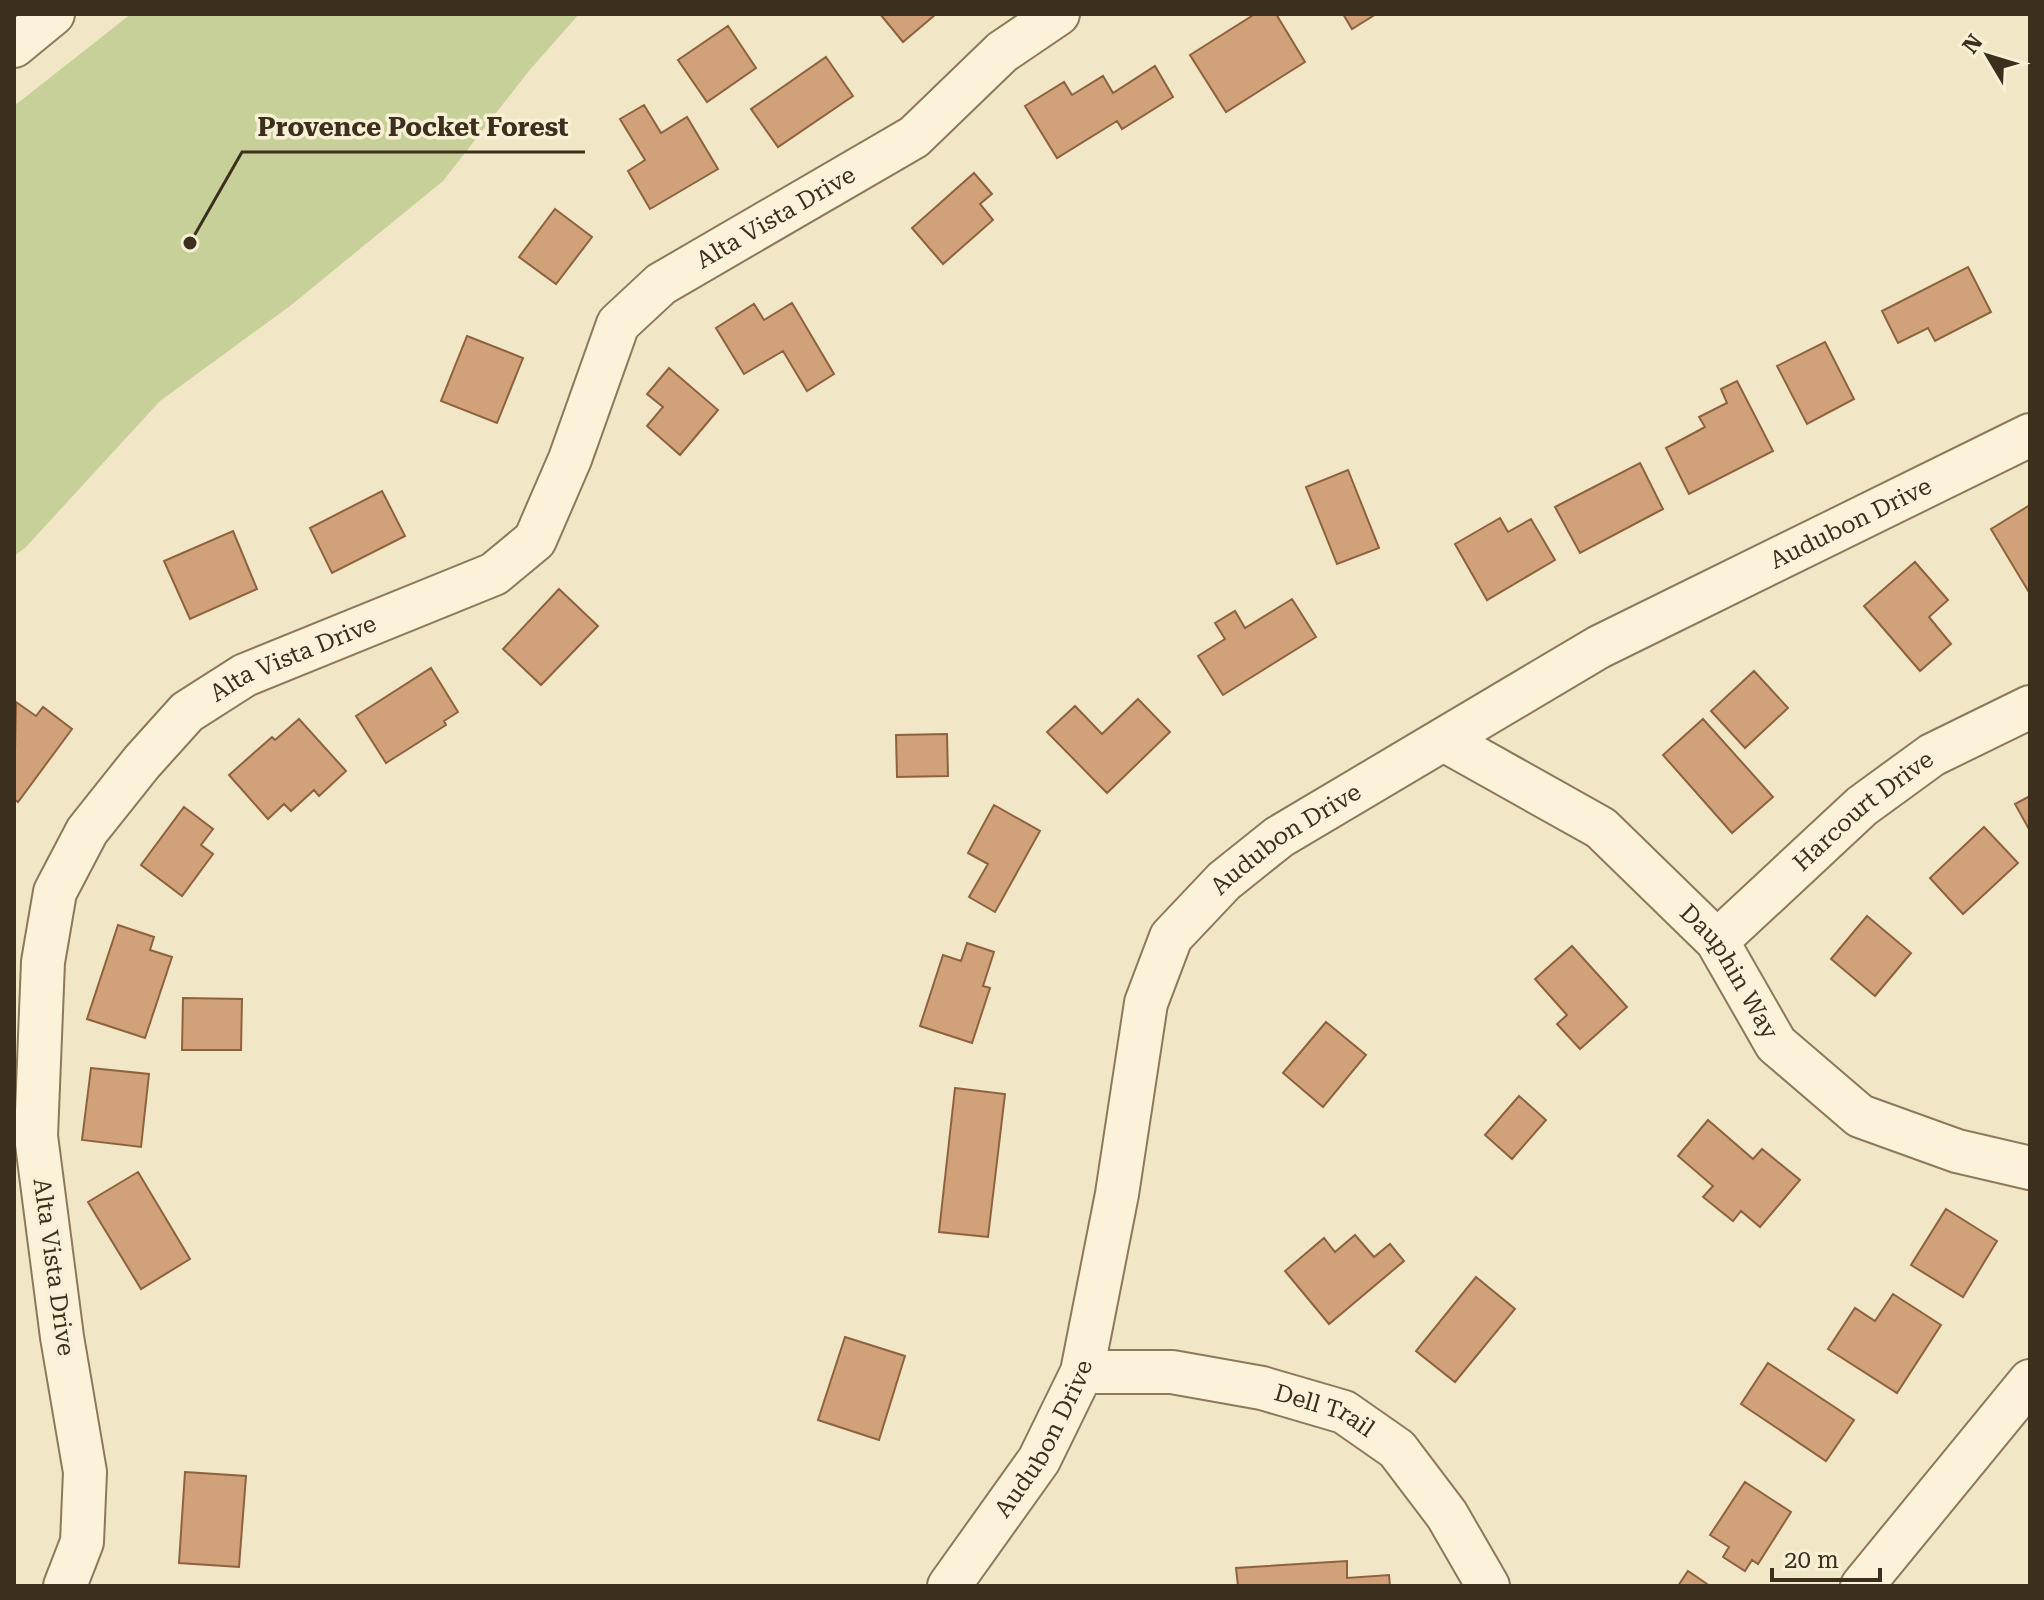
<svg xmlns="http://www.w3.org/2000/svg" width="2044" height="1600" font-family="'Roboto Serif',serif">
	<rect width="100%" height="100%" fill="#f1e6c5"/>
	<path fill="#c6d098" d="M131,14H579L528,72L443,181L290,306L160,401L25,548L14,556V106Z"/>
	<path fill="#d1a279" stroke="#8e623e" stroke-width="2" d="M880,14H936L903,42Z
		M1255,14H1276L1305,62L1226,112L1190,55Z
		M1343,14H1376L1352,29Z
		M728,26L756,68L707,102L678,60Z
		M826,57L853,96L778,147L751,109Z
		M1155,66L1173,97L1122,129L1117,121L1057,158L1025,106L1064,82L1072,95L1103,76L1113,93Z
		M644,105L661,133L687,117L718,169L650,209L628,171L645,160L620,119Z
		M974,173L992,194L980,204L993,220L943,264L912,228Z
		M555,209L592,237L556,284L519,257Z
		M1968,267L1991,312L1935,341L1928,328L1898,343L1882,311Z
		M792,303L834,374L807,391L783,351L744,374L716,328L754,304L764,320Z
		M467,336L523,358L497,423L441,401Z
		M1825,342L1854,399L1807,424L1777,366Z
		M669,368L718,410L680,455L647,426L663,407L647,394Z
		M1737,381L1773,451L1689,494L1666,448L1705,427L1699,417L1727,403L1721,389Z
		M1640,463L1663,509L1580,553L1555,507Z
		M1348,470L1379,548L1337,564L1306,487Z
		M382,491L405,536L332,573L310,528Z
		M2030,505V594L1991,529Z
		M1500,518L1508,532L1531,519L1555,560L1487,600L1455,544Z
		M233,531L257,589L190,619L164,561Z
		M1915,562L1948,600L1929,617L1951,644L1920,671L1864,606Z
		M559,589L598,626L541,685L503,649Z
		M1292,599L1316,637L1223,695L1198,656L1225,639L1215,623L1235,611L1245,628Z
		M431,668L458,712L444,721L446,725L386,763L356,716Z
		M1754,671L1788,708L1745,748L1711,711Z
		M1138,699L1170,732L1107,793L1047,732L1075,706L1102,734Z
		M16,702L36,716L43,707L72,729L18,802L14,799Z
		M299,719L346,771L319,796L314,790L291,811L284,804L268,819L229,775L272,737L275,740Z
		M1703,719L1773,797L1732,833L1663,755Z
		M947,734L948,776L897,777L896,735Z
		M2030,796V831L2015,804Z
		M994,805L1040,831L995,912L969,897L988,864L968,853Z
		M184,807L213,829L201,845L213,854L182,896L141,865Z
		M1984,827L2018,863L1963,914L1930,878Z
		M1867,916L1911,953L1875,996L1831,959Z
		M118,925L154,937L150,950L172,957L145,1038L87,1019Z
		M967,943L994,952L983,986L990,988L972,1043L920,1026L943,955L961,961Z
		M1572,946L1627,1007L1580,1049L1557,1024L1567,1015L1535,979Z
		M183,998L242,999L241,1050H182Z
		M1326,1022L1366,1055L1323,1107L1283,1073Z
		M91,1068L149,1074L141,1147L82,1140Z
		M955,1088L1005,1094L988,1237L939,1232Z
		M1519,1096L1546,1120L1512,1159L1485,1135Z
		M1708,1120L1753,1159L1762,1149L1800,1180L1760,1227L1741,1211L1733,1221L1703,1197L1713,1186L1678,1156Z
		M138,1172L190,1259L141,1289L88,1202Z
		M1946,1209L1997,1241L1963,1297L1911,1265Z
		M1355,1235L1374,1257L1390,1244L1404,1261L1329,1324L1285,1271L1324,1238L1335,1252Z
		M1476,1277L1515,1309L1455,1382L1416,1351Z
		M1893,1294L1941,1325L1897,1393L1828,1349L1855,1308L1875,1321Z
		M845,1337L905,1356L879,1440L818,1420Z
		M1768,1363L1854,1420L1826,1461L1741,1404Z
		M185,1472L246,1476L239,1567L179,1563Z
		M1745,1482L1791,1512L1758,1564L1752,1560L1745,1571L1723,1557L1729,1547L1710,1535Z
		M1347,1561V1578L1389,1575L1390,1586H1238L1236,1568Z
		M1688,1571L1710,1586H1678Z"/>
	<g fill="none" stroke-linecap="round" stroke-linejoin="round">
		<defs>
			<g id="street">
				<path d="M14,46L53,14"/>
				<path id="s1" d="M1444,740L1601,828L1717,941L1776,1044L1860,1116L1957,1151L2030,1168"/>
				<path id="s2" d="M1717,941L1862,806L1932,755L2030,707"/>
				<path id="s3" d="M1082,1372H1172L1262,1388L1344,1412L1397,1449L1447,1515L1488,1586"/>
				<path id="s4" d="M65,1586L82,1542L85,1472L62,1337L36,1136L43,962L55,892L87,831L142,762L187,712L245,675L494,574L535,540L570,459L618,324L661,284L914,137L1002,52L1058,14"/>
				<path id="s5" d="M949,1586L1039,1460L1082,1372L1117,1194L1146,1003L1171,937L1224,881L1279,837L1599,647L2030,435"/>
				<path d="M1862,1586L2030,1381"/>
			</g>
		</defs>
		<use href="#street" stroke="#8d785a" stroke-width="46"/>
		<use href="#street" stroke="#fbf2d9" stroke-width="42"/>
	</g>
	<g text-anchor="middle" dominant-baseline="central" stroke-width="7" stroke-linejoin="round" paint-order="stroke">
		<g font-size="24" fill="#3c2f1e" stroke="#f8f0d5">
			<text stroke="none"><textPath href="#s4" startOffset="1740">Alta Vista Drive</textPath></text>
			<text stroke="none"><textPath href="#s5" startOffset="1498">Audubon Drive</textPath></text>
			<text stroke="none"><textPath href="#s4" startOffset="1046">Alta Vista Drive</textPath></text>
			<text stroke="none"><textPath href="#s2" startOffset="196">Harcourt Drive</textPath></text>
			<text stroke="none"><textPath href="#s5" startOffset="850">Audubon Drive</textPath></text>
			<text stroke="none"><textPath href="#s1" startOffset="374">Dauphin Way</textPath></text>
			<text transform="translate(54 1267) rotate(82)">Alta Vista Drive</text>
			<text stroke="none"><textPath href="#s3" startOffset="248">Dell Trail</textPath></text>
			<text stroke="none"><textPath href="#s5" startOffset="176">Audubon Drive</textPath></text>
		</g>
	</g>
	<path fill="none" stroke="#3c2f1e" stroke-width="3" d="M190 243L242 152H585"/>
	<circle fill="#3c2f1e" stroke="#f8f0d5" stroke-width="3" cx="190" cy="243" r="8"/>
	<g font-size="26" text-anchor="middle" font-weight="bold" fill="#3c2f1e" stroke="#f8f0d5" stroke-width="7" stroke-linejoin="round" paint-order="stroke">
		<text x="413" y="136">Provence Pocket Forest</text>
	</g>
	<rect width="2044" height="1600" fill="none" stroke="#3c2f1e" stroke-width="32"/>
	<g transform="translate(1988 56) rotate(308)" stroke="#f8f0d5" stroke-width="6" paint-order="stroke">
	<path d="M0-6L14 30L0 20L-14 30Z" fill="#3c2f1e"/>
	<text y="-12" font-size="22" font-weight="bold" text-anchor="middle" fill="#3c2f1e">N</text>
	</g>
	<path d="M1772 1568v12h108v-12" fill="none" stroke="#3c2f1e" stroke-width="4"/>
	<text x="1784" y="1568" font-size="24" fill="#3c2f1e" stroke="#f8f0d5" stroke-width="6" paint-order="stroke">20 m</text>
</svg>
